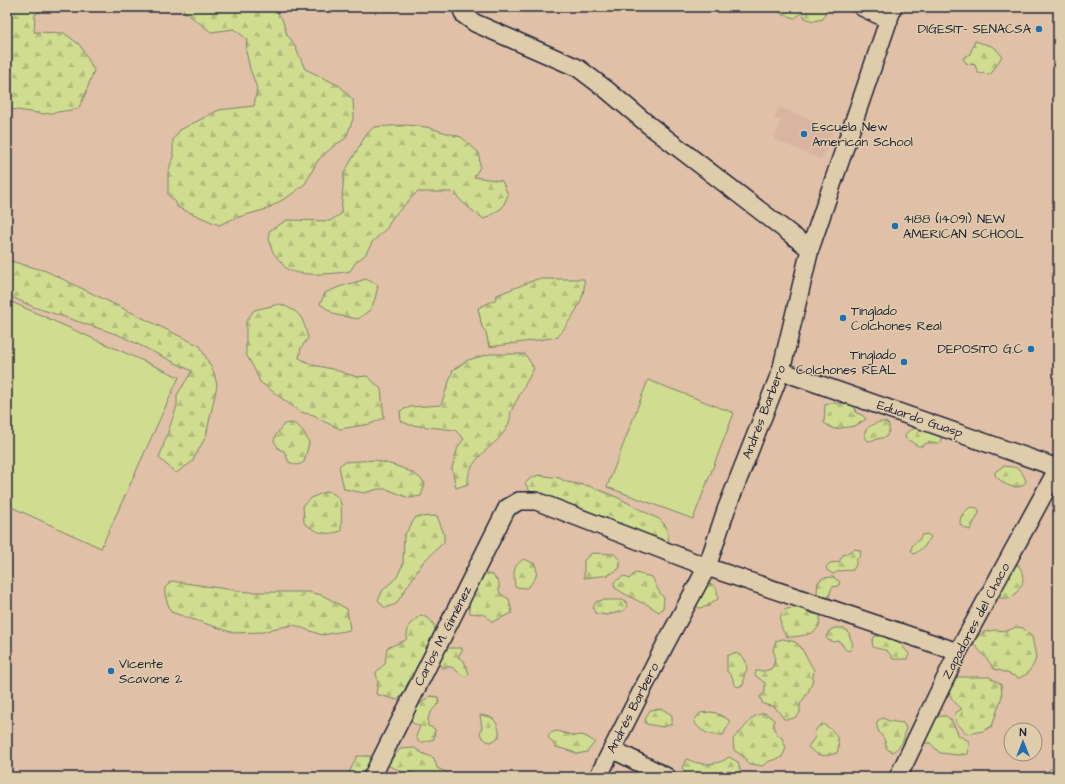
<svg xmlns="http://www.w3.org/2000/svg" width="1065" height="784" font-family="'Architects Daughter',sans-serif">
	<defs>
		<pattern id="forest-firs" width="22" height="20" patternUnits="userSpaceOnUse"><rect width="22" height="20" fill="#d0dd90"/><path d="M5 1l3.5 6h-7zM16 11l3.5 6h-7z" fill="#b2bd7d"/></pattern>
	</defs>
	<rect width="100%" height="100%" fill="#e0c1a7"/>
	<filter id="ink" filterUnits="userSpaceOnUse"><feTurbulence type="fractalNoise" baseFrequency=".025" numOctaves="2"/><feDisplacementMap in="SourceGraphic" scale="8" xChannelSelector="R" yChannelSelector="G"/><feConvolveMatrix kernelMatrix="1 2 1 2 8 2 1 2 1" color-interpolation-filters="sRGB"/></filter>
	<g filter="url(#ink)">
		<path fill="#d9b4a1" d="M779,107L834,129L822,160L774,139L781,121L774,118Z"/>
		<path fill="url(#forest-firs)" stroke="#798066" d="M7,7H53L42,11L35,14L34,32L64,33L80,45L94,70L85,95L78,109L44,114L10,109L7,112Z
			M182,7H278L277,12L282,19L287,35L293,42L305,69L340,86L353,100L354,116L346,138L335,145L318,160L305,184L289,196L267,209L235,218L219,225L177,207L176,202L168,195V173L173,157V140L180,130L219,110L254,106L257,88L250,69L246,51L247,39L234,29L211,32L184,11Z
			M779,7H828L823,19L814,21L805,18L802,12L795,18L781,14Z
			M975,41L994,47L1002,56L991,74L978,73L975,65L966,63L963,58L970,54Z
			M407,125L426,127L461,137L479,153L480,167L474,177L502,181L508,195L502,208L484,219L469,208L452,192H417L392,218L387,228L373,241L365,255L356,262L350,271C337,274 298,277 287,269C285,268 283,264 281,262C271,251 269,246 269,231L287,220L330,221L341,214L344,173L366,135L374,127Z
			M7,260L46,271L200,346L214,373L217,385L206,436L192,462L176,473L159,458L177,406V395L192,371L119,335L34,307L7,295Z
			M366,279L378,285L375,299L370,310L358,319L336,315L320,304L325,293L339,287Z
			M537,279H584C587,300 569,321 558,337L489,347L486,332L482,327L478,308L495,300L497,295Z
			M280,304C302,313 302,316 308,338L301,348L299,358L313,365L332,369L357,377L367,376L381,389L384,418L370,424L340,429L325,422L314,415L300,412L260,382L255,370L246,354V322L254,310Z
			M490,354H525L534,368L511,411C510,441 481,446 471,469C468,473 468,479 468,484L456,488L452,468L458,447L464,439L455,430L410,425L401,421L400,411L410,407L441,405L453,370L468,360Z
			M832,403H852L855,407L856,413L862,415L866,419L855,426L834,429L824,423L825,405Z
			M880,422H886L889,425V431L886,437L873,440L868,441C859,430 871,425 880,422Z
			M292,423C301,426 306,435 309,443L304,462C298,466 295,465 289,462L284,451L279,449L274,441L276,435L284,424Z
			M918,428L940,434L941,440L939,443H927L922,446H918L905,438C905,431 912,429 918,428Z
			M375,460C393,465 413,469 425,483L421,496L409,498L387,489H378L364,493L344,489L339,466L344,462Z
			M1003,466C1019,468 1020,466 1026,481C1025,483 1023,485 1021,486C1011,490 1001,482 995,475V472Z
			M539,475L559,478L567,482L589,486L619,498L637,508L659,519L666,526L670,548L531,493L525,483L531,478Z
			M328,491C332,493 336,495 339,499C343,505 341,523 341,531C324,536 318,533 304,523L303,505L313,497Z
			M971,507L977,508L979,510V513L970,530L963,527L960,524C960,515 964,512 971,507Z
			M437,516L444,534V542L423,562L396,604L385,608L378,600L383,590L397,577L403,564L404,536L416,517Z
			M927,534L931,537L924,547L914,554L911,551C912,544 914,543 919,540L922,535Z
			M855,549L861,551L860,556L856,560V565L853,570L839,571L833,574L827,570L826,567L830,563L839,562L843,555Z
			M592,553L614,554L620,560V568L609,575L584,578V560Z
			M524,559L535,564C539,576 535,579 527,588L515,587C514,574 511,567 524,559Z
			M1000,564H1018C1027,579 1023,587 1011,598H1000L989,591Z
			M480,573L493,575L499,583V591L502,595L509,599L512,613L492,622C485,613 481,614 470,613L468,601Z
			M635,573L652,577C656,585 658,592 664,598L663,608L659,612L645,603H642L625,594L615,588L614,582L624,576L629,579Z
			M833,577L840,582L838,586L832,587L828,600L818,598L817,591L818,582L823,578Z
			M171,581L247,592H308L322,595L347,609L350,630L322,635L294,625L276,628L263,632L234,633L171,612L165,596V588Z
			M707,583C718,587 717,588 718,599L712,602L709,606L699,608L696,606Z
			M602,600H625L627,606L623,611L607,615L595,613L593,608L596,602Z
			M800,608L813,614L820,615C820,618 820,622 819,625C817,635 796,637 787,637C781,631 776,613 787,609C791,608 796,608 800,608Z
			M421,615C432,620 434,622 436,634L417,676L410,680L407,684L403,694L397,700L376,694L378,682L376,672L385,664L387,648L406,640L409,625Z
			M1016,627L1023,628L1032,637L1036,657L1034,664L1027,674L1019,678L999,670L994,669L987,659L973,643L977,637L984,632L995,630L1007,631Z
			M834,628H842L848,631L853,645L849,651L846,650L839,641L834,642L828,640L826,637L829,631Z
			M875,636H885L889,640L898,641L901,643L903,647L909,654L907,659H893C887,647 884,651 873,647L872,641Z
			M783,639L795,642L800,646L814,670L812,683L808,692L800,704V713L796,717L791,719H784L775,707L763,704L760,697L765,692V683L755,675L756,671H764L771,669L774,664L775,655L773,650L776,641Z
			M443,648H462V650L458,657L464,661L469,674L466,676L462,675L452,667H446L444,668L441,667L439,661Z
			M734,653C745,656 745,658 747,669L744,675V680L743,685L737,687L733,682V678L727,671V656Z
			M956,677H989L1001,684L1002,696L992,726L983,731L967,734L956,722L955,713L962,709C949,697 945,693 956,677Z
			M430,696L438,697L439,703C433,709 426,716 428,726L435,729L434,739L420,743L416,737L420,726L405,720L416,707Z
			M662,709L672,715V724L663,727L646,724L645,720L650,710Z
			M711,712L716,713L729,720V724L723,735C713,737 698,731 694,721L700,713Z
			M765,713L774,720V726L776,733L782,738L786,748L782,757L770,761L762,766L747,763L745,758L734,750L733,739C736,735 739,733 742,730C752,720 749,717 765,713Z
			M927,713L938,716H946L952,721L959,736L969,741L968,754L959,755L940,753L930,743H912L907,735L920,715Z
			M480,715C483,716 487,716 490,717C497,720 500,730 499,737L491,742C485,741 483,738 480,734L482,727Z
			M883,718L889,721L903,723L906,728C904,732 905,735 904,738C902,744 898,749 892,752L886,748C887,736 875,734 877,721Z
			M822,724C834,729 842,740 837,753C823,757 819,757 808,747L815,737L816,729Z
			M557,731L575,736L581,735L585,736L595,742L587,752L577,754L571,751L556,747L548,737L550,733Z
			M1058,736V777H1040L1041,775L1056,766C1054,755 1051,746 1058,736Z
			M414,748L424,754L434,758L437,768L456,777H425L415,773L403,772L387,765L400,749Z
			M357,756H371L382,764L385,777H347Z
			M729,757L738,762L740,770L738,777H691L685,773L682,768L686,759C690,760 693,762 698,763C708,765 720,764 729,757Z"/>
		<path fill="#d0dd90" stroke="#798066" d="M7,300L179,377L101,548L7,505Z
			M648,380L734,413L693,519L607,487Z"/>
		<g fill="none" stroke-linecap="round" stroke-linejoin="round">
			<defs>
				<path id="minor" d="M461,7L464,15L475,23L578,68L607,90L650,126L810,249
					M862,7L889,20
					M781,371L1058,468
					M612,749L667,777
					M372,777L507,508L519,501H536L707,567L958,652
					M598,777L666,643L707,567L726,510L781,371L810,249L893,7
					M898,777L958,652L1058,468"/>
			</defs>
			<use href="#minor" stroke="#22223b" stroke-width="20"/>
			<use href="#minor" stroke="#dfccaa" stroke-width="17"/>
		</g>
	</g>
	<g fill="#1f6fb2" stroke="#dfccaa" stroke-width="1.5">
		<circle cx="1039" cy="29" r="4"/>
		<circle cx="804" cy="134" r="4"/>
		<circle cx="895" cy="226" r="4"/>
		<circle cx="843" cy="318" r="4"/>
		<circle cx="1031" cy="349" r="4"/>
		<circle cx="904" cy="362" r="4"/>
		<circle cx="111" cy="671" r="4"/>
	</g>
	<g text-anchor="middle" dominant-baseline="central" stroke-width="3" stroke-linejoin="round" paint-order="stroke">
		<g font-size="13" fill="#22223b" stroke="#dfccaa" text-anchor="start">
			<text x="1031" y="29" text-anchor="end">DIGESIT- SENACSA</text>
			<text x="812" y="127">Escuela New<tspan x="812" dy="15">American School</tspan></text>
			<text x="903" y="219">4188 (14091) NEW<tspan x="903" dy="15">AMERICAN SCHOOL</tspan></text>
			<text x="851" y="311">Tinglado<tspan x="851" dy="15">Colchones Real</tspan></text>
			<text x="1023" y="349" text-anchor="end">DEPOSITO G.C</text>
			<text x="896" y="355" text-anchor="end">Tinglado<tspan x="896" dy="15">Colchones REAL</tspan></text>
			<text x="119" y="664">VIcente<tspan x="119" dy="15">Scavone 2</tspan></text>
		</g>
		<g font-size="13" fill="#22223b" stroke="#dfccaa">
			<text transform="translate(764 412) rotate(-69)">Andrés Barbero</text>
			<text transform="translate(920 419) rotate(19)">Eduardo Guasp</text>
			<text transform="translate(976 621) rotate(-62)">Zapadores del Chaco</text>
			<text transform="translate(443 636) rotate(-63)">Carlos M. Giménez</text>
			<text transform="translate(633 708) rotate(-63)">Andrés Barbero</text>
		</g>
	</g>
	<rect width="1065" height="784" fill="none" stroke="#dfccaa" stroke-width="24"/>
	<rect x="12" y="12" width="1041" height="760" fill="none" stroke="#22223b" stroke-width="1.5" filter="url(#ink)"/>
	<g transform="translate(1023 742)"><circle r="19" fill="#dfccaa" stroke="#93887e"/>
	<path d="M0-3L7 15L0 10L-7 15Z" fill="#1f6fb2"/>
	<text y="-6" font-size="11" font-weight="bold" text-anchor="middle" fill="#22223b">N</text>
	</g>
</svg>
